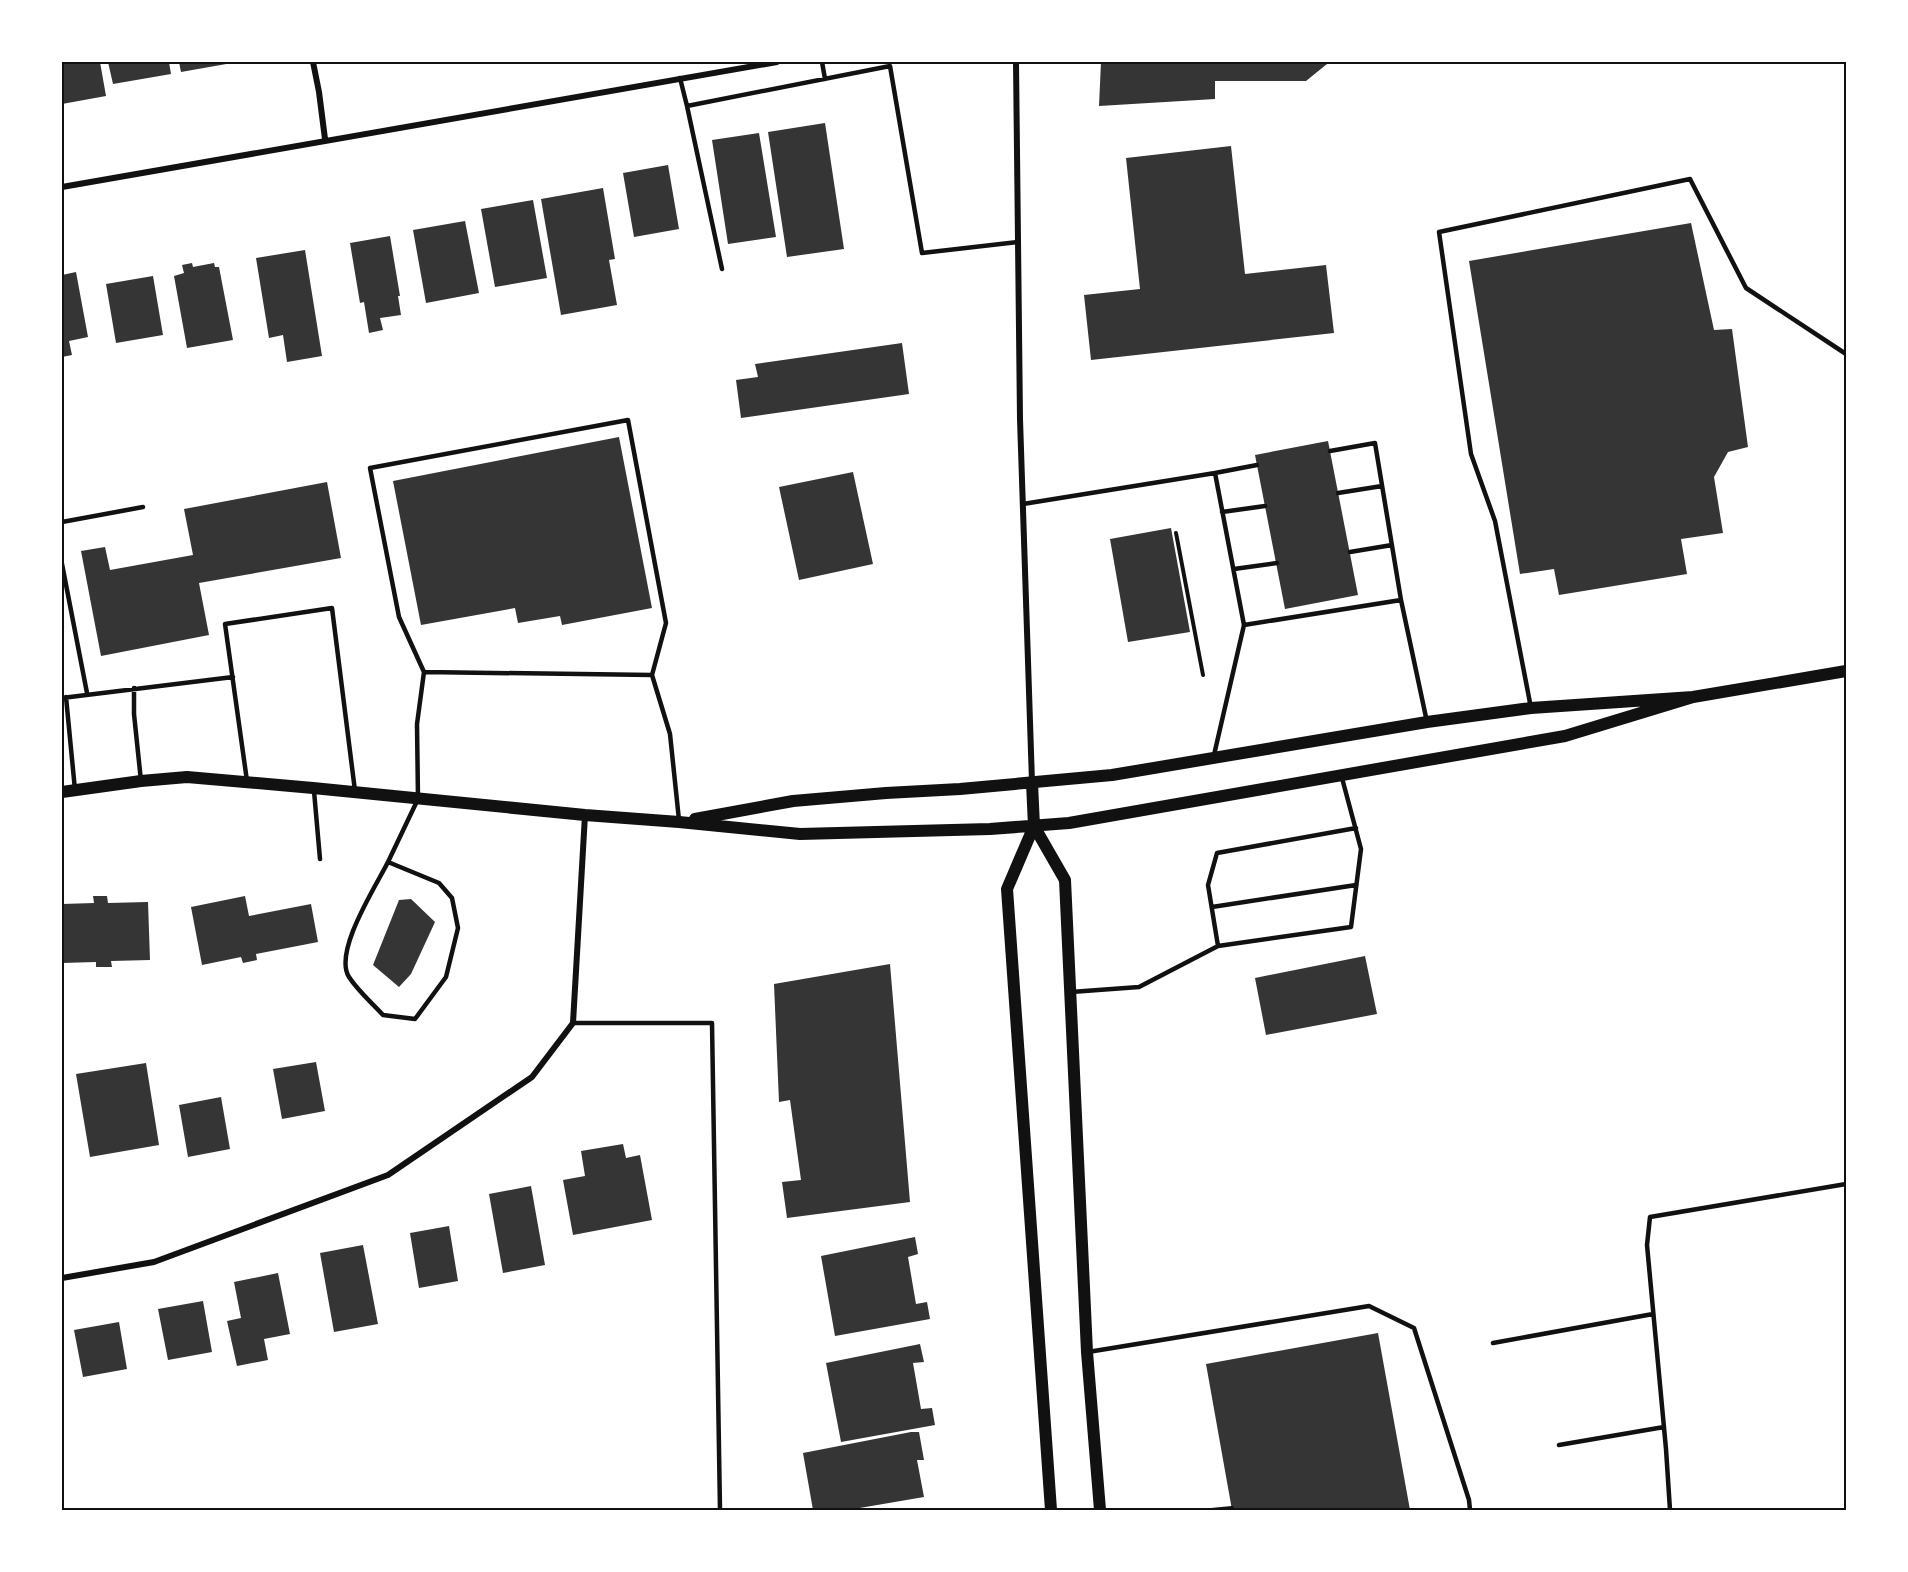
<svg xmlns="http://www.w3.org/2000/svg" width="1908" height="1572" font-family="Cabin,sans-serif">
	<rect width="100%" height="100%" fill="#fff"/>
	<path fill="#353535" d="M62,62H100L106,96L62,104Z
		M108,62H169L171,74L113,84Z
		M179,62H232V63L181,72Z
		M1101,62H1327V64L1306,81H1215V99L1099,106Z
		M825,123L844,249L787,257L768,132Z
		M759,133L776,237L728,244L712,140Z
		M1231,146L1245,274L1326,265L1334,333L1091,360L1084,295L1140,289L1126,158Z
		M668,165L679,229L634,237L623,173Z
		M603,188L615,259L609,260L617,305L561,315L541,199Z
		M533,200L547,278L495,287L481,209Z
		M465,221L479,293L426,303L413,230Z
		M1691,223L1714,330L1732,329L1748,447L1728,452L1714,477L1723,533L1681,539L1687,574L1559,595L1554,569L1520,574L1469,261Z
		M390,236L400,296H398L401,315L380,318L383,330L369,333L364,302L360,303L350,243Z
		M305,250L322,356L287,362L283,335L269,338L256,258Z
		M192,263L193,267L214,263L215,267H219L233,340L187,348L174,276L184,273L182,265Z
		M76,272L88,337L69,341L72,355L62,357V275Z
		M153,276L163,335L116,343L106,284Z
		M902,343L909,394L741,418L736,380L758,377L755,364Z
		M619,437L652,608L562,625L560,616L518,623L515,608L421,625L393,481Z
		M1328,441L1358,595L1285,609L1255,455Z
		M853,472L873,564L799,580L779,487Z
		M327,482L341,558L199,583L209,635L101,656L81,551L105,547L110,570L193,555L184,509Z
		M1171,528L1190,632L1128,642L1110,539Z
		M93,896H107L108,903L148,902L150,960L111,961L112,967H96V962L62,963V904L94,903Z
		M245,896L249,916L311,904L318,942L256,954L257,960L243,963L241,957L202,965L191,907Z
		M411,899L435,922L411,974L399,987L373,965L399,900Z
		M1365,956L1377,1014L1266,1035L1255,978Z
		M890,964L910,1202L787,1218L782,1182L801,1180L790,1100L779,1102L774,984Z
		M316,1062L325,1111L282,1119L273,1069Z
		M146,1063L159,1145L90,1157L76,1074Z
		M221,1097L230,1149L188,1157L179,1105Z
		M623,1144L626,1158L640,1155L652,1220L573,1235L563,1180L585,1176L581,1151Z
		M531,1186L545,1265L503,1273L489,1194Z
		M449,1226L458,1281L419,1288L410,1233Z
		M915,1237L918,1254L908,1257L916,1304L927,1302L930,1319L835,1336L821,1256Z
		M363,1245L378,1324L334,1332L320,1253Z
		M278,1273L290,1334L264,1339L268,1360L237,1366L227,1321L241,1318L234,1282Z
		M203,1301L212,1352L168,1360L158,1309Z
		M119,1322L127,1369L83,1377L74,1330Z
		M1378,1333L1410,1510H1232L1206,1364Z
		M920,1344L924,1362L913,1363L921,1409L932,1408L935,1425L841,1442L826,1363Z
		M911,1432H919L924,1460H917L924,1497L848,1510H813L803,1453Z"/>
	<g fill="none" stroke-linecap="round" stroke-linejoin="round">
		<path stroke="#111" stroke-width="4" d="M1176,533L1203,675
			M1211,1510L1232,1508"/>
		<path stroke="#111" stroke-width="4.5" d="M822,62L825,79
			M680,78L687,106
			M722,269L687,106L890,66L922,253L1018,242
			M1330,451L1375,443L1401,600
			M1338,493L1382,486
			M1023,504L1215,473
			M1222,512L1265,506
			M62,522L143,507
			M1350,552L1392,545
			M62,564L87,693
			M1234,569L1277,563
			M1244,625L1215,473L1257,465
			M424,672L399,617L370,468L628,420L666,623L652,675
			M134,688V714L141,781
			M66,697L75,790
			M62,698L233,677
			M1531,708L1495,521L1471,454L1439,232L1690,179L1746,288L1846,354
			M1214,755L1244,625L1401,600L1427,722
			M247,781L225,624L332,608L355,791
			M314,791L320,859
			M388,862L439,883L452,898L458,928L446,977L415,1019L383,1015C372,1003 358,991 349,977C333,952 376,886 388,862L418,799L417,724L424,672L652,675L670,734L679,820
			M1212,907L1356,885
			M1218,946L1208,885L1217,853L1356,828
			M1071,992L1139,987L1218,946L1351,927L1361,849L1342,778
			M573,1023H712L720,1510
			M1493,1343L1653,1314
			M1088,1352L1369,1306L1414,1328L1469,1500L1470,1510
			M1559,1445L1664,1427
			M1670,1510L1666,1449L1647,1245L1650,1217L1846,1184"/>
		<path stroke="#111" stroke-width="6" d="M313,62L319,92L325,139
			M1016,62L1020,419L1032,782
			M62,187L777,62
			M62,1278L154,1262L388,1175L532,1077L573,1023L585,815"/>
		<path stroke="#111" stroke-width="12" d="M1032,783L1034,826L1007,889L1051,1510
			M62,792L141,781L187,777L313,788L585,815L679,822L800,834L990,829L1069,823L1565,736L1693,697
			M695,819L793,801L886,793L960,789L1112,775L1427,722L1531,708L1693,697L1846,671
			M1034,826L1065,880L1087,1352L1100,1510"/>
	</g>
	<rect width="1908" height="1572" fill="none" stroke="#ffffff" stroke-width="126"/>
	<rect x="63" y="63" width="1782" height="1446" fill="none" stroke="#111" stroke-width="2"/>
</svg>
